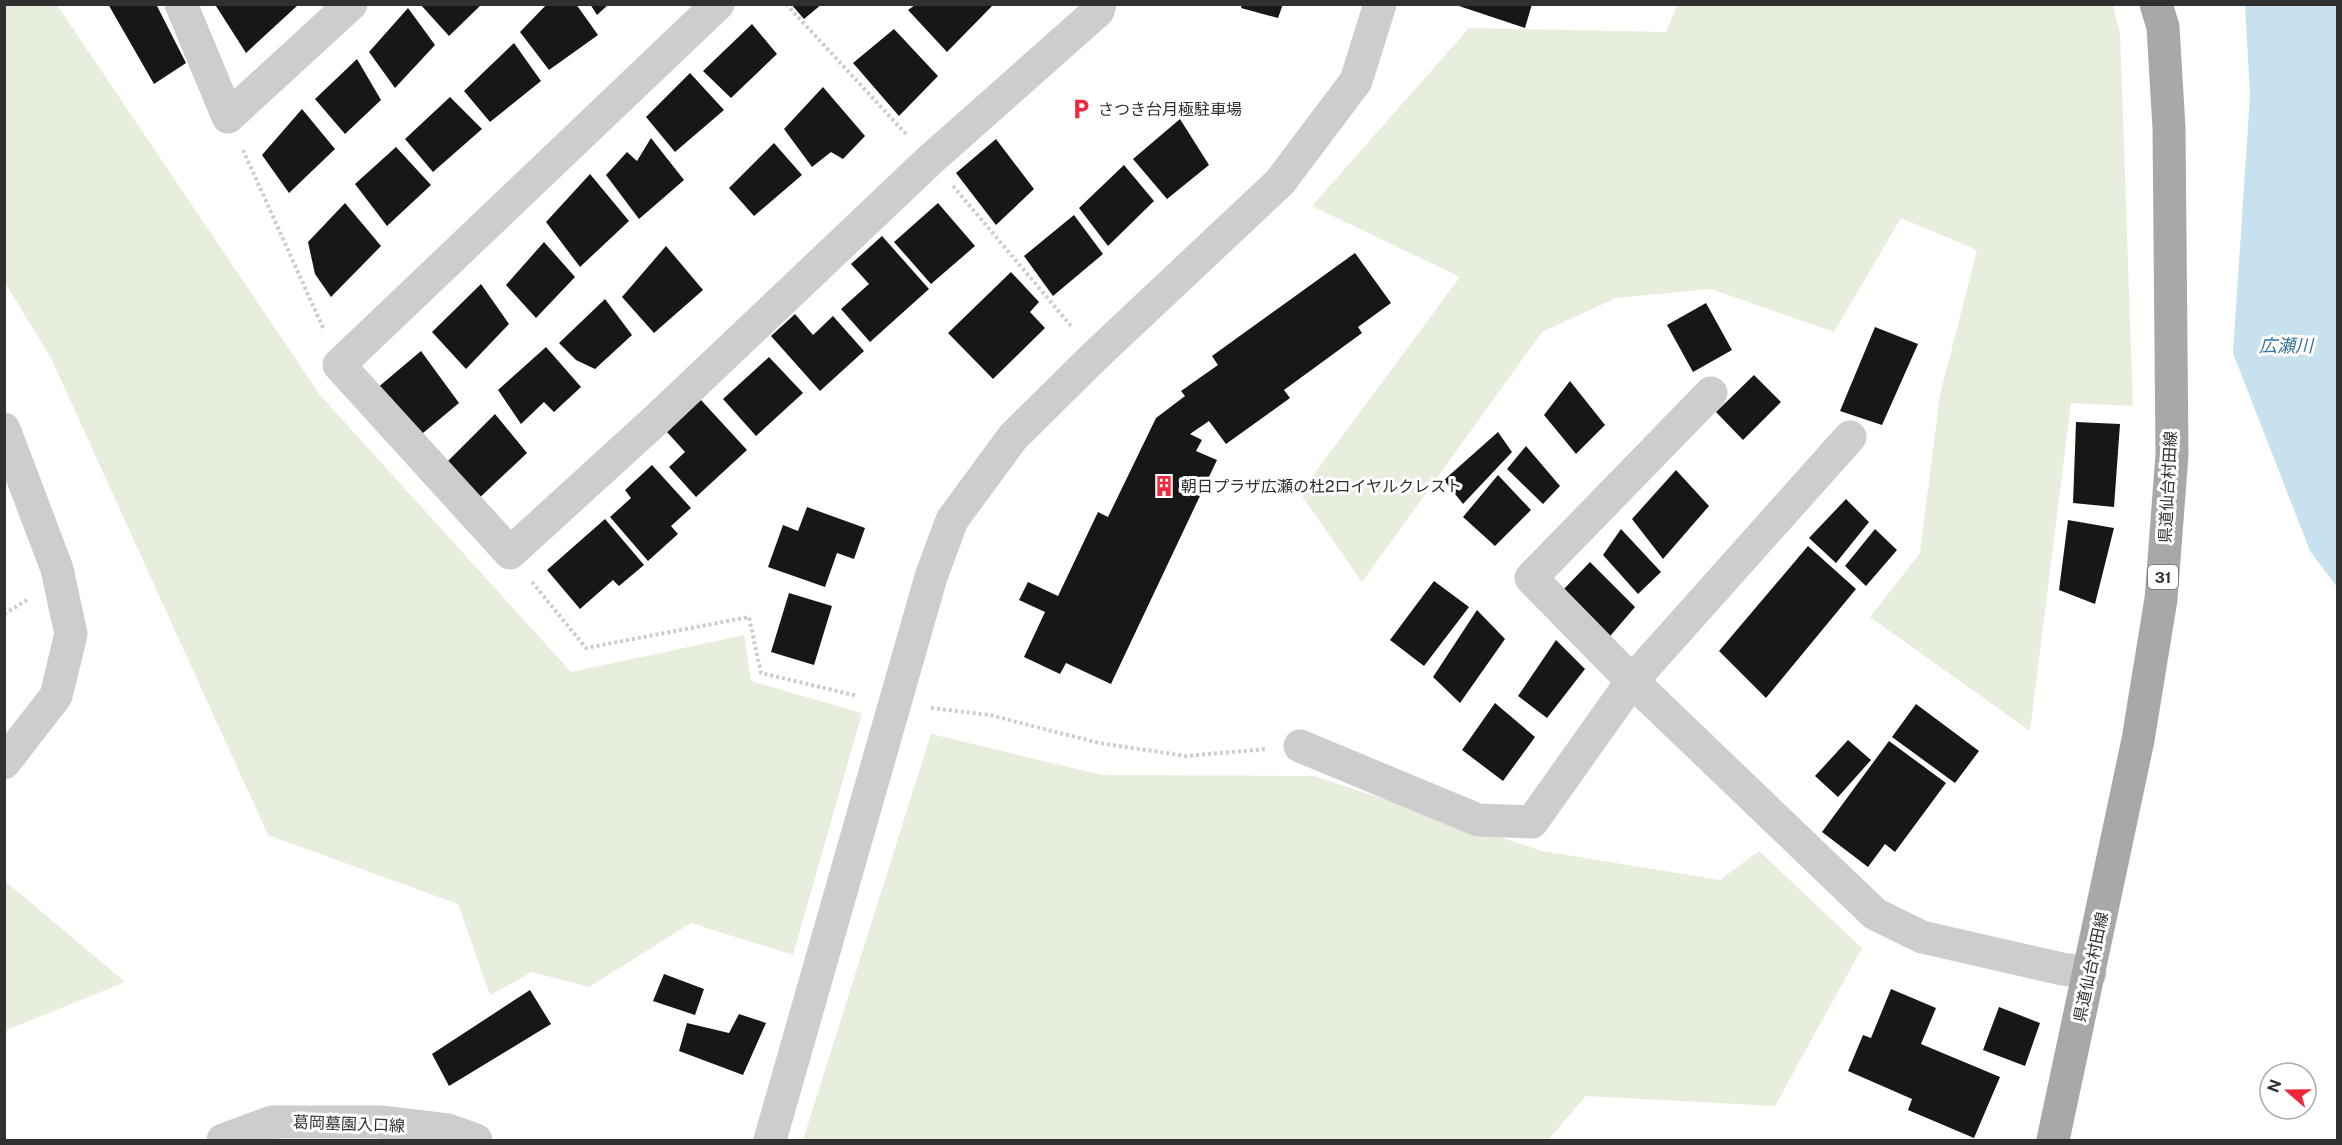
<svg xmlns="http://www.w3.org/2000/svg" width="2342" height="1145" font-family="'Public Sans','Noto Sans JP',sans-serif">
	<rect width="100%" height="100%" fill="#fff"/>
	<path fill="#e7eedd" d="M5,4L57,5L320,395L571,672L744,635L751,681L862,713L793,955L691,923L589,987L532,972L490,995L458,904L268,835L51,358L5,283Z
		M1677,5H2113L2120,33L2133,406L2071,403L2030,731L1870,617L1920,553L1940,395L1977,250L1901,218L1834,332L1711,289L1616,298L1542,332L1362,582L1300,493L1460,277L1312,206L1469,28L1666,32Z
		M931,734L1102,775L1314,776L1542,851L1720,880L1759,851L1862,948L1775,1106L1586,1096L1548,1140H803Z
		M5,881L125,982L9,1029L5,1033Z"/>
	<path fill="#c8e1ef" d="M2245,5H2337V587L2310,551L2233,353L2250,95Z"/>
	<path fill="#171717" d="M108,4H156L186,63L154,84Z
		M420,4H482L449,36Z
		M547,4H576L598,35L549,70L520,32Z
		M590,4H609L597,15Z
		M791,4H822L804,19Z
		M1242,4H1283L1278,18L1241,8Z
		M1453,4H1532L1525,28Z
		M217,5H298L246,53L216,6Z
		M915,5H993L947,52L908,10Z
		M408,8L435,45L395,88L369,52Z
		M752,24L777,54L731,98L703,71Z
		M894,29L938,76L899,116L853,63Z
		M514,43L541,81L490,122L464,91Z
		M357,59L381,100L345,134L315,99Z
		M690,73L724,110L675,152L646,117Z
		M823,87L865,136L843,159L831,152L812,167L784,129Z
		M450,97L482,129L433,172L405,139Z
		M302,109L335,149L289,193L262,155Z
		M1180,119L1209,165L1167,199L1133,159Z
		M651,138L684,180L639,219L606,175L627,152L637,161Z
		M996,139L1034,189L996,225L956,173Z
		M774,143L802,175L754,216L729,188Z
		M396,147L431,185L387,226L355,184Z
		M1124,165L1154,201L1108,246L1079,208Z
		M590,174L629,221L580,267L546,222Z
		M345,203L381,246L331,297L315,274L308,242Z
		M938,203L975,246L931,284L894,242Z
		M1074,215L1103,254L1053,296L1024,256Z
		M882,236L929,289L870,342L841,309L869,284L851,264Z
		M544,242L575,277L536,318L506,285Z
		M666,246L703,290L654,333L622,297Z
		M1355,253L1391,303L1358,327L1362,333L1284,390L1290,398L1226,444L1209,421L1190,434L1202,440L1196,451L1217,460L1111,684L1066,663L1060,674L1024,657L1045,612L1019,600L1028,582L1058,596L1098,512L1108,517L1156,418L1185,396L1181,391L1218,365L1212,356Z
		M1011,272L1039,302L1030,312L1045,328L993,379L948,333Z
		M481,284L509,324L466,369L432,332Z
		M605,299L632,335L595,369L576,360L559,343Z
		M1706,303L1732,350L1693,372L1667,325Z
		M795,314L813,335L833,316L864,351L820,391L771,336Z
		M1875,327L1918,344L1882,425L1840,411Z
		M546,347L581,387L554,412L544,402L521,424L498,390Z
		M421,351L459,403L417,438L376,389Z
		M769,357L803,393L756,436L723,399Z
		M1754,375L1781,402L1743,440L1716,412Z
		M1570,381L1605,425L1576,454L1544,415Z
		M701,400L747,450L696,497L669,467L685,452L667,432Z
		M495,414L527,453L476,501L443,466Z
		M2076,422L2120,424L2114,507L2073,503Z
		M1498,432L1512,452L1463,504L1444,480Z
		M1526,446L1560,486L1543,504L1507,469Z
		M652,465L691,508L671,526L678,534L648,561L610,517L631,498L625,490Z
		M1676,470L1709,506L1663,559L1632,519Z
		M1498,475L1531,510L1495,546L1463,517Z
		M1846,499L1869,522L1836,563L1809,538Z
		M807,507L865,528L854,559L837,553L825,587L768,567L783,525L798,531Z
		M605,519L644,565L619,586L613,580L580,609L547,570Z
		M2068,520L2114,528L2095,604L2059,590Z
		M1621,529L1661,572L1638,594L1603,555Z
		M1875,529L1897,550L1866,586L1845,566Z
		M1808,546L1856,589L1766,698L1719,651Z
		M1590,562L1635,607L1605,642L1563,590Z
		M1434,581L1469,607L1424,666L1390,640Z
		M789,593L832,606L814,665L771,652Z
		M1477,610L1505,639L1460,703L1433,677Z
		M1556,640L1585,669L1547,718L1518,696Z
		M1495,703L1535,737L1503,781L1462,750Z
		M1916,704L1979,751L1955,783L1892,737Z
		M1848,740L1871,760L1838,797L1815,776Z
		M1889,741L1946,783L1895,852L1885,844L1868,867L1822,832Z
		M664,974L704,989L695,1015L653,1001Z
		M1891,989L1936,1008L1921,1044L2000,1077L1974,1138L1908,1110L1912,1099L1848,1071L1863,1035L1871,1038Z
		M530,990L551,1024L449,1086L432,1054Z
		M1999,1007L2040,1023L2025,1066L1983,1050Z
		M739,1014L766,1023L743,1075L679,1051L687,1023L729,1033Z"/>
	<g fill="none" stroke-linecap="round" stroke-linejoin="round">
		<path stroke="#cdcdcd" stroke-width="4" stroke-dasharray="3 3" stroke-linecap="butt" d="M786,4L906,134
			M243,150L324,330
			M953,186L1072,327
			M532,582L586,648L749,617L761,673L858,696
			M4,614L27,600
			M931,708L990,715L1099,743L1186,756L1266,749"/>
		<path stroke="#cdcdcd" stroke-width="33" d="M181,4L228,117L351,4
			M718,4L339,365L510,553L657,419L930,160L1098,11L1100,4
			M1711,393L1531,578L1632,681L1875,914L1922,937L2062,969L2090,973
			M4,429L57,569L71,634L56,696L4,763
			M1300,746L1478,820L1532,822L1632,681L1850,437
			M223,1140L272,1122H381L448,1130L476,1140
			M770,1140L931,577L952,520L1013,437L1096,355L1280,182L1356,81L1380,4"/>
		<path stroke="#a8a8a8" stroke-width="33" d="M2053,1140L2138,740L2161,599L2172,455L2169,128L2163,27L2156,4"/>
	</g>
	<defs>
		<symbol id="parking-bare" viewBox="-9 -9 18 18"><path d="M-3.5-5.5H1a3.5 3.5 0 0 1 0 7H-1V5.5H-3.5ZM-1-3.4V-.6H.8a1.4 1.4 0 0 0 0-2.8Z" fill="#f2273d" stroke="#fff" stroke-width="2.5" paint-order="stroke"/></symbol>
		<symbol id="building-bare" viewBox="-9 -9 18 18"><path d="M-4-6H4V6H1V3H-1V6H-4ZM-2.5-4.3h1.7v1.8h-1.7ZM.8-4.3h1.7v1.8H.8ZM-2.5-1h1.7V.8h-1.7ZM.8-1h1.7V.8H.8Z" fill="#f2273d" stroke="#fff" stroke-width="2.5" paint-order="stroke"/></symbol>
	</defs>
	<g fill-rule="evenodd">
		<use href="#parking-bare" x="1066" y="94" width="30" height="30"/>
		<use href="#building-bare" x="1149" y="471" width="30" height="30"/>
	</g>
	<g text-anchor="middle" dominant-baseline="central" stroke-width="6" stroke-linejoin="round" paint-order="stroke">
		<rect fill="#fff" stroke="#6e6e6e" stroke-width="1.5" x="2148" y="565" width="30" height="24" rx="4.5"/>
		<g font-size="15" font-weight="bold" fill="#303030">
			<text x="2163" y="577">31</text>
		</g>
		<g font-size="16" fill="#303030" stroke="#fff" text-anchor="start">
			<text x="1098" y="109">さつき台月極駐車場</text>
			<text x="1181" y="486">朝日プラザ広瀬の杜2ロイヤルクレスト</text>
		</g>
		<g font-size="16" fill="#303030" stroke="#fff">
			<text transform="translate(2168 487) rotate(-87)">県道仙台村田線</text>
			<text transform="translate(2091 967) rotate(-78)">県道仙台村田線</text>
			<text transform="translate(349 1124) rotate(2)">葛岡墓園入口線</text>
		</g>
		<g font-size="18" font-style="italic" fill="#377699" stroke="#fff">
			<text x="2286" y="345">広瀬川</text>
		</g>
	</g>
	<rect width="2342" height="1145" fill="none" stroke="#303030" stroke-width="12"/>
	<g transform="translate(2288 1091) rotate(290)"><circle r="28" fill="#ffffff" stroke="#acacac" stroke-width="1.5"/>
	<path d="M0-4.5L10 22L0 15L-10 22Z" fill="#f2273d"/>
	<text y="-9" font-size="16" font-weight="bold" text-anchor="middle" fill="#303030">N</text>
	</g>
</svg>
